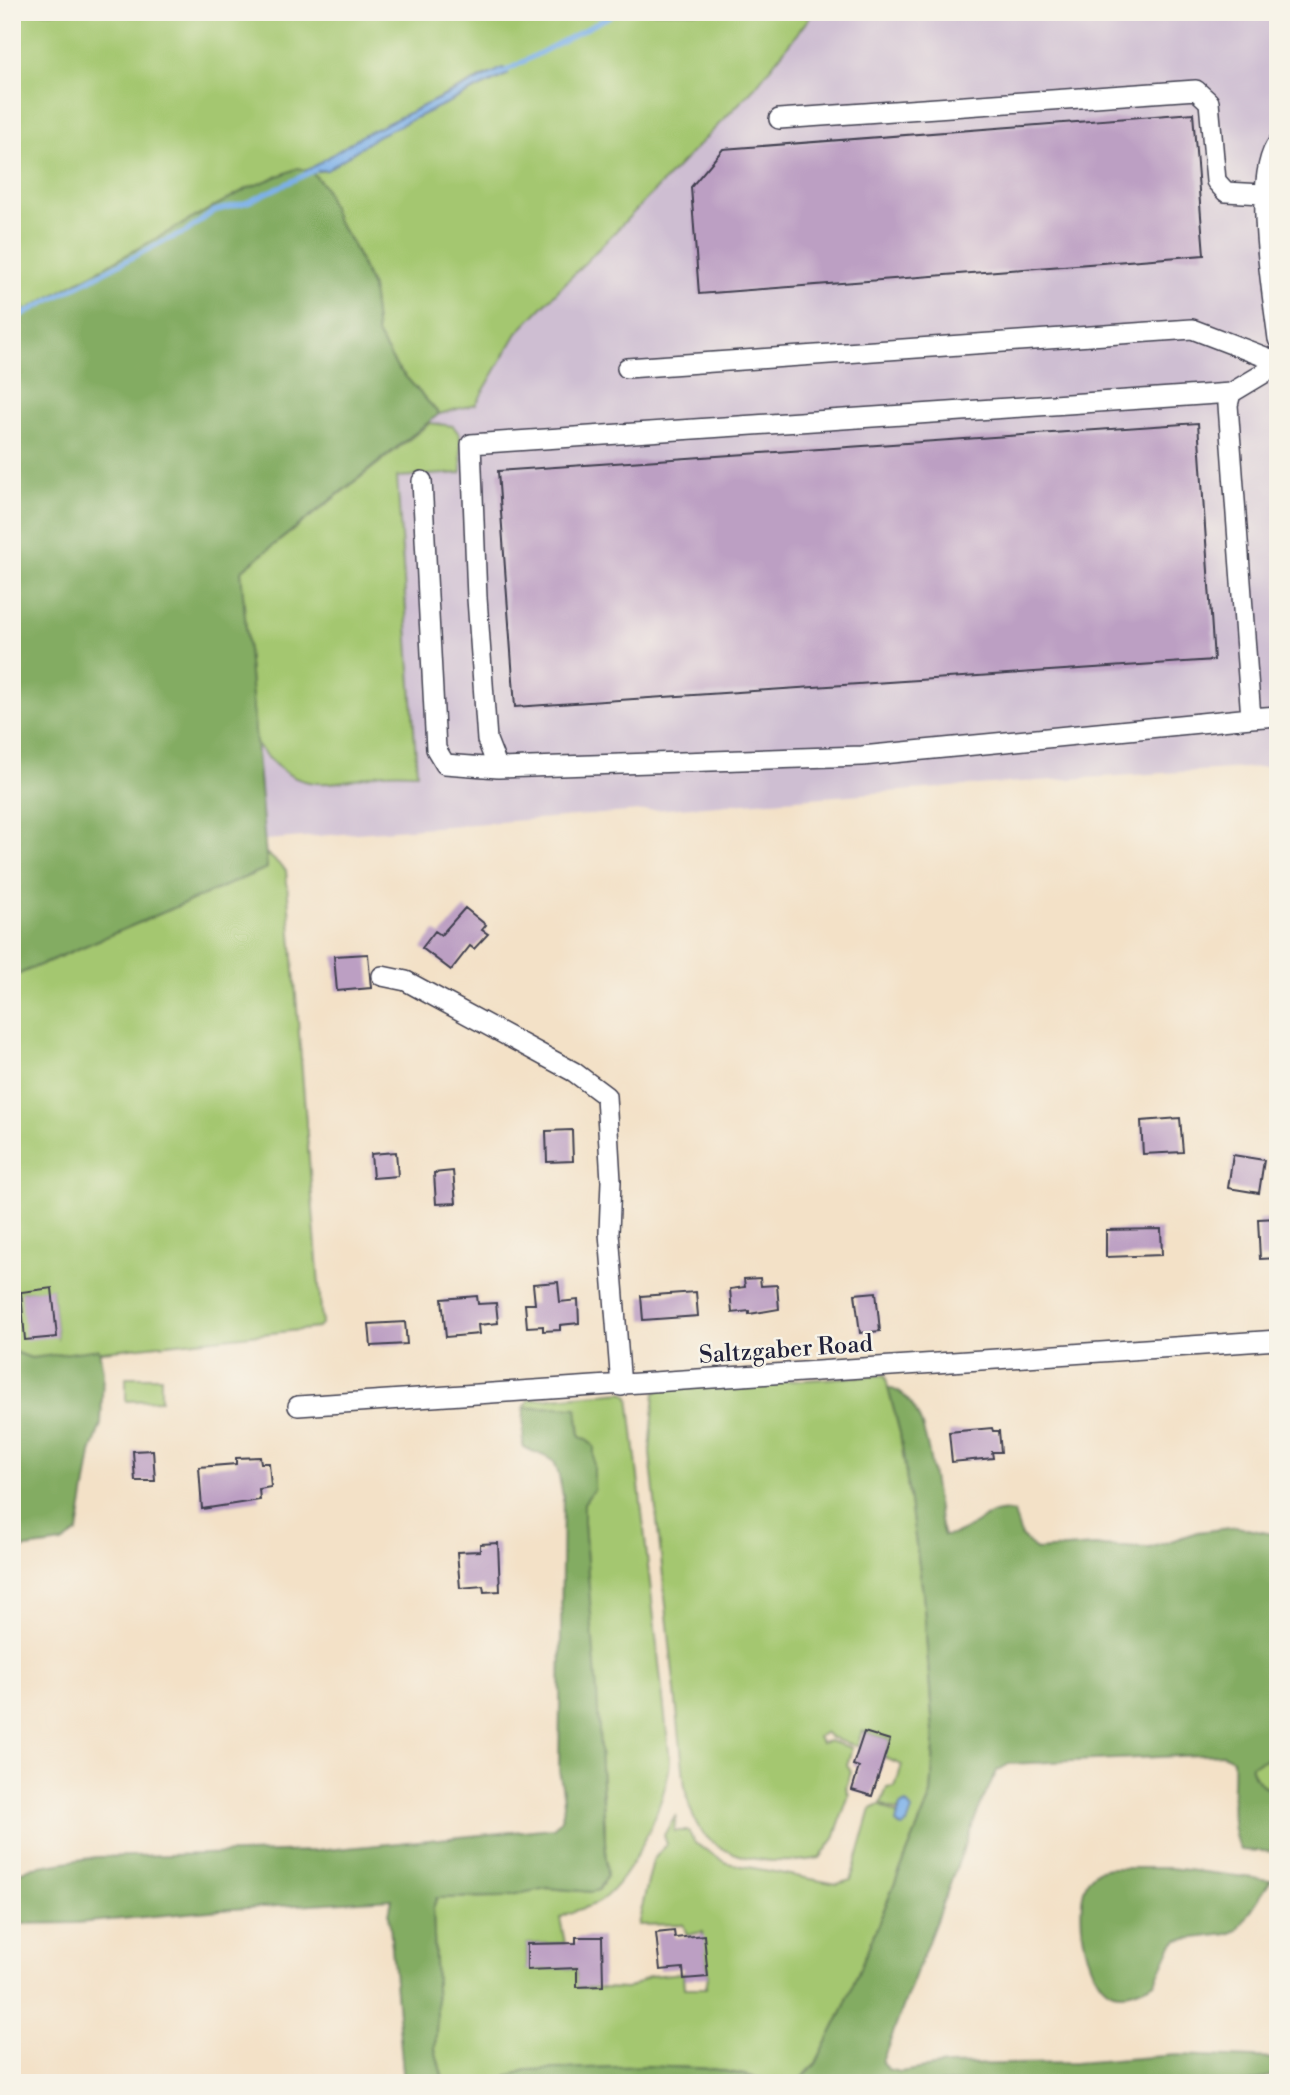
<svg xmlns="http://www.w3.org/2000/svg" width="1290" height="2095" font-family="'Libre Bodoni',serif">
	<rect width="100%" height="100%" fill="#f7f3e8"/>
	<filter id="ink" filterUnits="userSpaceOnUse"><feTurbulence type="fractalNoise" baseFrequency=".0143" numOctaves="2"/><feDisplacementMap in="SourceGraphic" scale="14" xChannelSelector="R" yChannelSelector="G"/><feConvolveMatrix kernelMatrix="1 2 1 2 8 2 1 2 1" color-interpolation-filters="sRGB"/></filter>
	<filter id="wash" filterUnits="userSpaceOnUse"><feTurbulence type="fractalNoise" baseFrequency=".00686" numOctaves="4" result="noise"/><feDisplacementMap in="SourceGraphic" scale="28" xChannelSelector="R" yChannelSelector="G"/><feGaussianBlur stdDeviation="1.57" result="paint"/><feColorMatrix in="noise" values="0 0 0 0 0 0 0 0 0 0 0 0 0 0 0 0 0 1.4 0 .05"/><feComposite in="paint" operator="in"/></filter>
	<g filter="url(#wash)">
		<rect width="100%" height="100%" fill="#f3e1c7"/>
		<path fill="#cebed2" d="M814,12H1278V766L991,784L265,840L241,571L439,414L476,404L517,333L755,87Z"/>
		<path fill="#a4c770" stroke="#637456" stroke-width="2" fill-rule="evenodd" d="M12,12H814L755,87L517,333L476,404L439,414L396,366L377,334L372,287L352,243L337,221L324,186L312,172L327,170L379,135L507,75L505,69L484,76L363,135L310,169L294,174L12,318V314L25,307L12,308Z
			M430,423L453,426L460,435L462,470L461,473L397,477L417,773C403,773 387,771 373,775C319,788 294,791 256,744L241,571Z
			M266,853L286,870L322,1323L318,1328L47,1357L31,1358L12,1351V977L267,868ZM52,1289L57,1337L22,1292Z
			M885,1375L900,1433L923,1593L934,1746L931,1795L842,2012L816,2064L796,2083C766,2083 739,2071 710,2069C649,2064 587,2069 526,2070L508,2076L501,2083H444L435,2049L437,2014L433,1909L437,1898L502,1897L546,1888L592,1892L604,1884L605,1824L584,1522V1503L594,1489L593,1447L580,1437L579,1424L554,1407L524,1408L529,1400L623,1392L629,1396L670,1761C667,1800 633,1877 600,1901C589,1909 572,1909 560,1918L565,1943L527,1944V1969L577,1968L578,1987L627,1989L650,1976L683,1973L684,1988H706L708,1976L702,1932L687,1935L683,1924L638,1925L653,1860L667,1844L664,1835L676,1815L674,1831H688L695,1843L727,1863L837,1884L851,1880L871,1809L880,1805L897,1814L899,1826L907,1824L900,1806L898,1811L881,1804L887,1788L895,1787L902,1765L884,1758L890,1740L862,1731L857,1746L830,1738L825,1732L818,1737L821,1743L829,1741L852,1748L847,1765L851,1772L846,1788L849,1795L834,1838L820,1858C782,1865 723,1863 699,1828C691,1815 688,1801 685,1787L650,1453L655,1393L661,1389Z
			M126,1377H161V1400L126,1401Z
			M1278,1755V1793C1263,1789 1254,1780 1251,1764Z"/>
		<path fill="#83ac62" stroke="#52674e" stroke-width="2" d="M298,168L312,172L324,186L337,221L352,243L372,288L377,334L396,366L439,414L241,571L267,868L12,977V318L246,189Z
			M99,1349L103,1372L101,1424L91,1453L78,1532L62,1543L12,1550V1351L31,1358Z
			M888,1388C935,1396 931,1500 944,1536C972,1535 987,1504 1014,1513L1021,1536L1036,1550L1094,1546L1150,1548L1197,1532L1237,1527L1278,1535V1755L1251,1765C1254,1780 1263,1789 1278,1793V1852L1240,1850C1227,1822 1235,1789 1233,1759L1222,1754L1009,1764L997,1771L980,1806L882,2062L887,2069L900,2072L946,2065L1075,2063L1176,2055L1278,2059V2074L1248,2083H796L816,2064L842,2012L931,1795L934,1746L923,1593L900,1433Z
			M554,1407L577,1408L580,1437L587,1439L594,1447V1489L584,1503V1522L597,1692L607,1876L599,1890L592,1892L547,1888L502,1897L436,1898L433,1909L437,2014L435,2049L444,2083H404L389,1914L392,1899L232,1909L77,1923L12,1924V1876L28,1868L96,1857L316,1851L553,1828C571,1816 562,1789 559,1770L563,1496C554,1453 560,1464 523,1447L524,1408Z
			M1110,1868H1170L1271,1880L1238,1930L1228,1934L1178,1940L1171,1947L1155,1982C1142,1988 1128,1996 1113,1992C1084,1983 1069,1891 1094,1873C1097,1870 1106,1869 1110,1868Z
			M647,2066L713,2069L783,2083H501L508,2076L526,2070Z"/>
		<path fill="#7bb0e9" stroke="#4e6992" stroke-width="2" d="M503,68L508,74L379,135L327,170L307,171L363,135Z
			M906,1803L912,1810L907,1824L902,1827L896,1823L900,1806Z"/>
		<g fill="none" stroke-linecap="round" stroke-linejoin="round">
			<path stroke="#7bb0e9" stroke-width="5" d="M500,74L618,12
				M12,320L162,242L186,232L214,211L248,202L315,170"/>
		</g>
		<g id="blocks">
			<path fill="#bc9fc3" d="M1193,113L1204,255L699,294L691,187L723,149Z
				M1198,423L1214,660L515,707L498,471Z
				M465,908L486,925L482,930L488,934L474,949L470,946L451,970L422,948L435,931L441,935Z
				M368,954L371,988L337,991L334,956Z
				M1180,1118L1183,1152L1143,1154L1141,1121Z
				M572,1130L573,1161L547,1162L546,1131Z
				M396,1152L398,1176L373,1178L371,1154Z
				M1233,1155L1264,1160L1259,1193L1228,1188Z
				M453,1171L456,1203L436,1204L434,1173Z
				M1278,1218V1258L1260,1259L1258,1219Z
				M1161,1229L1162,1255L1106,1257V1230Z
				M760,1278L761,1286L777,1285L779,1309L749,1314V1311L732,1313L730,1289L745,1287L744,1279Z
				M558,1282L560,1302L578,1300L579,1323L560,1325V1330L543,1331V1326L527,1327L525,1304H535L533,1284Z
				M52,1288L57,1337L25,1340L21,1292Z
				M696,1292L698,1316L643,1320L641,1296Z
				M876,1292L880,1331L860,1333L855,1294Z
				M477,1296L478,1304L496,1303L498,1323L478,1325L479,1334L446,1337L442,1299Z
				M405,1322L407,1344L371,1346L369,1324Z
				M992,1428L993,1431H999L1001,1452H992L993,1458L952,1462L949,1432Z
				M153,1450L155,1481H135L133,1451Z
				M260,1457L261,1463H269L271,1487L259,1489L260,1500L202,1509L199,1467L236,1464V1458Z
				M498,1543L500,1591L484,1592L483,1586L460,1588L457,1552L480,1551V1544Z
				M864,1732L890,1740L872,1796L852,1790L859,1767L853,1765Z
				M674,1931L675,1938L704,1935L708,1977L684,1979L683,1968L660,1970L656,1933Z
				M576,1937H602L603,1986L577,1987V1968L527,1970V1944L576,1943Z"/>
		</g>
	</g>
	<g filter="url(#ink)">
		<use href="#blocks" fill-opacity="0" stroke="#413f50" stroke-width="2"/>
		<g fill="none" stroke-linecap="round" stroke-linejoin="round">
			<defs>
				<path id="minor" d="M779,119L1196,90L1209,102L1216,181L1226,192L1263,194
					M1278,143C1251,175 1273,296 1278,339
					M627,368L1192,329L1278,362
					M1231,393L1228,405L1251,718L862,756L498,768L487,740L477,598L471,444L1231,393L1278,365
					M422,481L436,749L445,764L498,768
					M1251,718L1278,716
					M382,976L406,981L428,993L574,1072L606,1096L611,1181L609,1233L621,1386
					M298,1406L1278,1340"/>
			</defs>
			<use href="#minor" stroke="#413f50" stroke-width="22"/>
			<use href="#minor" stroke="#fff" stroke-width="19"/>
		</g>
	</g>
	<g text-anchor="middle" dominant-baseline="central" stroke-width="5" stroke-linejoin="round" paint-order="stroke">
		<g font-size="24" fill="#22223b" stroke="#f7f3e8">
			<text transform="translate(786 1350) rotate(-4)">Saltzgaber Road</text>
		</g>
	</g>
	<rect width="1290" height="2095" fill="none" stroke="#f7f3e8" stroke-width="42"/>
</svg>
